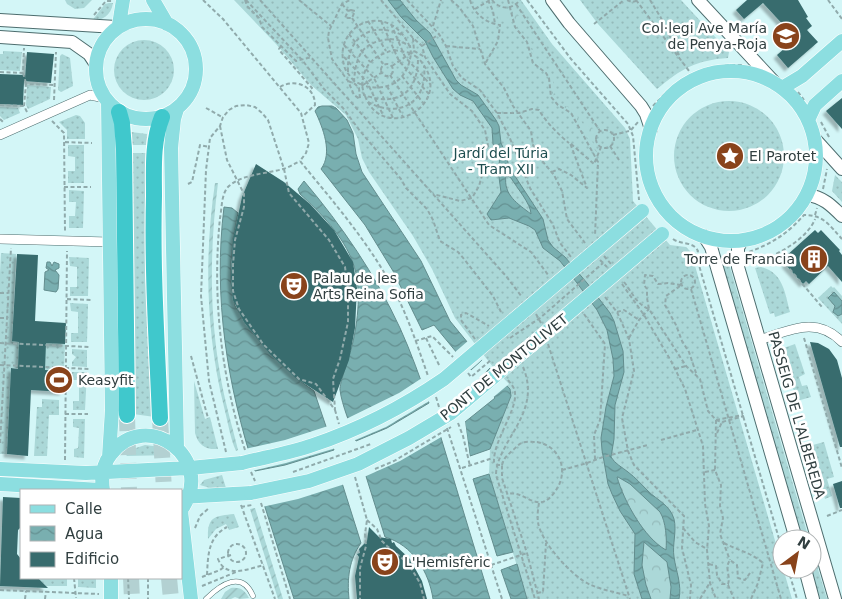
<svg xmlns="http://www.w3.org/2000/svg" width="842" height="599" font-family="'DejaVu Sans',sans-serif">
	<defs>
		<pattern id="grass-dots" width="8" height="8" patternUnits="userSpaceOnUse" patternTransform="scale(1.25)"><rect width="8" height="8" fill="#abd8d8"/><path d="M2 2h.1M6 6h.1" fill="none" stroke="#94baba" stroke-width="1.8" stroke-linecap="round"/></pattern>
		<pattern id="forest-crowns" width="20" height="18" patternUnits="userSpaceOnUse" patternTransform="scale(1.25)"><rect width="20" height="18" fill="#abd8d8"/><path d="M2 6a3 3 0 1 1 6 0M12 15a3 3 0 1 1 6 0" fill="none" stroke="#94baba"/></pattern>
		<pattern id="garden-furrows" width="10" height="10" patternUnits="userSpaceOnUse" patternTransform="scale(1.25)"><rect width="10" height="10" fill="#abd8d8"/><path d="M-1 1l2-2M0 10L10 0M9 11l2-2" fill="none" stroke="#94baba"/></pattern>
		<pattern id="water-waves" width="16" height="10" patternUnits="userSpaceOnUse" patternTransform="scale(1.25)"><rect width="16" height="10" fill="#79afb0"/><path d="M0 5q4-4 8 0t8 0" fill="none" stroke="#649091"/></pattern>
		<filter id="shadow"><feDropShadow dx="-3.5" dy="3.5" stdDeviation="1" flood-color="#0004"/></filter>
	</defs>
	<rect width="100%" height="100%" fill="#d3f6f7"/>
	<path fill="url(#grass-dots)" d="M65,0H92L84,8L75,9L67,4Z
		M234,0H521L552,44L625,128L630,139L633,201L670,245L686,247L691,252L792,599H527L489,474L490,449L511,396L510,389L455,318L432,269L413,236L369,172L362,158L358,139L346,115L311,85L276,44Z
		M580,0H681L729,52L728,58C696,60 681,69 657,89L598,24Z
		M109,3H113C111,16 102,20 91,22L105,4Z
		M114 70a30 30 0 1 1 60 0a30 30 0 1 1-60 0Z
		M3,51L22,52L20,71L0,70V54H3Z
		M62,54L70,58L73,86L61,92L58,90L60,56Z
		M27,85L51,87L50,99L28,109L26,105Z
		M674 156a55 55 0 1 1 110 0a55 55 0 1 1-110 0Z
		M0,107L18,108L20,113L4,120L0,116Z
		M76,115L80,116L85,123V139H67V130L59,122Z
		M131,132L147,134L146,145H130Z
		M68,145H84V183H68V171H75V157L68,156Z
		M130,153H146L145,275L151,342L155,417L133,414Z
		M835,175L842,182V202L832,191Z
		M69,190L84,191L83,228H69V216H75L76,202H69Z
		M1,253L16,254L12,341L65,344L64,371L11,368L7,454H0V273Z
		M69,257L89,258L88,296H70V287H77V267L70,266Z
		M729,264L809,539H802L722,266Z
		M761,267C783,272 785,293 790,312L775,317L774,313L770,314L755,268Z
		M831,286L833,288L834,287L842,296V301L834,293L835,306L841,315L842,314V324L818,298Z
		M70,303L88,304L87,342H71V333H78V312L71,311Z
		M795,344L805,374L799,377L802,386L807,385L811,397L797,401L781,349Z
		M72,349L87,350V367L72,366V362L76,357L72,354Z
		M72,372H87L85,410H73V401H79V380H72Z
		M194,381L205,419L210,417L218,449C206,450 198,445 195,433Z
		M42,399L59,400V415H49L47,456H34L37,407H42Z
		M73,419H85L84,458L74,457V449L78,448L79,428L73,427Z
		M824,442L834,477L827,479L832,496L825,499L809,446Z
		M145,445L161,447L171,455L126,456L133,449Z
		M222,475L226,488H210L200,485L204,480Z
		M234,514L239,527L229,530L226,524L216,529L208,539C207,516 215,516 234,514Z
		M812,549L827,599H820L811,569Z
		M38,578H71V579H67V586H46Z
		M78,578H96V588L78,587Z"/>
	<path fill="url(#forest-crowns)" d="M496,7L510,10L512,22L499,21Z
		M514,8L522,21H517L520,30L531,44L537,62L545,68L552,76L556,99L561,104L572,109L583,124L593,128L596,133L593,141H592L597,152H596L571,111L558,104L555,100L548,74L536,63L529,44L516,24L512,9Z
		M618,476L630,484L660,512C666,522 667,539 666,550L645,532L638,519L626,502L620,488Z
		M644,541L667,562L671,587L670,599H651L650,596L642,565Z"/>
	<path fill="url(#garden-furrows)" d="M215,183H218C210,246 209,310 220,373C224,399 232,425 238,450L236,451C230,438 228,422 224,407C206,334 204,257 215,183Z
		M255,508L283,599H278L250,509Z
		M231,588C240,587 245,590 249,598L240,599L235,597L231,599H221L225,592Z"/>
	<path fill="url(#water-waves)" stroke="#638d8e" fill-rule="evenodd" d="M388,0H400L416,20L430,33L456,80L461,85L478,95L496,120L499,126L501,143L506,154L509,167L543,219L548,240L553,247L565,257L587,283L610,313L614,321L623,351L624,372L615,405L614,439L611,457C615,464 622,467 628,472C636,478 641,484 648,491C657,500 670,505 674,519C677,531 672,545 674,557C676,571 682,585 679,599H670L671,587L667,562L644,542L642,565L646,585L651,599H642L634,574L635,534L620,511L612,494L608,484L602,450L601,438L606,407L614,376L613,359L607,330L597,310L577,283L560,261L543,248L535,230L529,226L509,218L491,220L487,214L501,192L498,170L500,158L493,144L492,128L473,101L460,95L453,89L433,57L425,41L401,17ZM506,176H508L511,178C517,188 531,204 531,214C518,204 503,195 506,176ZM617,477H618L630,484L660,512C666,522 667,539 666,550C644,538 624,501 617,477Z
		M322,106H332L336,108L347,120L353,133L356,154L362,172L421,261L450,321L482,360L471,370L434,325L422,330L393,271L365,225L321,169C333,153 323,128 315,111L318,107Z
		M304,181C342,226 375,274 400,328C411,352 420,378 429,403L387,428L356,441C351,426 342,406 340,390C339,384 350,355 352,346C358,321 362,288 353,263C344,237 320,212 300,194L298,189Z
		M224,207L232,208L238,213L233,239L231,263V283L235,306L251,331L270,354L296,378L314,391L334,450L285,465L255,471C227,385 213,297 224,207Z
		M47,262H50L52,266L54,262L59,264V268L55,270L59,275L58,289L56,292L44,290L45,272L49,270L46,268Z
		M834,292L842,301V314L838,316L833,312L835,306L828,298Z
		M490,368L510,389L511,396L490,449L470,456L465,422L495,398L479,379Z
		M435,418L490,599H433C429,572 413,545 385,537L360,457Z
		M336,464L361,543C349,560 347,578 349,599H294L258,485L287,479Z
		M489,474L513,552L497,556L473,479Z
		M517,564L527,599H511L501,570Z"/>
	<path fill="#d3f6f7" d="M469,340L484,358L469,371L454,353Z
		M493,367L509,384L465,421L470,458L468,456L463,421L491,398L477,381Z
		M422,378L431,400L386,427L353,441L346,419L399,393Z
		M437,416L443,436L400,461L364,477L358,458L359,455L388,443Z
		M328,426L336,448L286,463L252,471L245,449L285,440Z
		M338,462L345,484L298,499L262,507L256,484L289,477Z"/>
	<path fill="#386c6e" filter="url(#shadow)" d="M747,0H798L808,17L806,18L812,26L807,30L818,42L788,68L777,55L793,41L785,31L787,29L763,3L744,19L736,10Z
		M27,52L54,54L51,83L24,81L23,105L0,104V74L25,75V79Z
		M842,98V129L826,111Z
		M256,164L284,182L310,204L334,230L353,262L357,288L355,328L349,360L333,402L296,378L270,354L244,322L233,300L231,277L233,239L242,197Z
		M815,230L818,233L821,230L840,250L839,251L842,255V282L828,266L809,284L806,281L803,284L785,264L788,261L785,257Z
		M17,254L38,255L35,321L66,323L65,344L46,343L45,370L64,371L63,392L31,390L28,456L7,454L11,368L18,369L19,342L12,341Z
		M810,342L818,343L829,349L837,360L842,378V447H840Z
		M842,481V508H840L833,484Z
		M3,497L21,498V527L18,530L17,554L21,559V578H38L48,588L0,586Z
		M369,527L379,537L391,539L392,543L394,542L396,546L410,559L422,581L427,599H357L355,576L359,557L357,554L360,553L359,549L367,541Z"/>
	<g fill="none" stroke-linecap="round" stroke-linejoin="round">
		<path stroke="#b3d1d2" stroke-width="16" stroke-dasharray="16 8" stroke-linecap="butt" d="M127,415L129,490
			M160,418L164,490
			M131,578L132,599
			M169,578L171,599"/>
		<defs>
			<path id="lane" d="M206,599C221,584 242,570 253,596"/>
			<path id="street" d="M0,135L90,95L105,98
				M0,239L109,242
				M759,340C789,331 816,315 842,342"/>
			<path id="secondary" d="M552,0L569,23L641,106L646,114L651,129
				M698,0L776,84
				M0,20L116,27
				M0,37L72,42L89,54L95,63
				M814,138L842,169
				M807,195C823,197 831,205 842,216
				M704,236L711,247L796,539
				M742,240L738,248V267L835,599
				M805,569L813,599"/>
			<path id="primary" d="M153,0L167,24
				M96 69a50 50 0 1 1 100 0a50 50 0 1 1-100 0Z
				M119,25L123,0
				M646 156a85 85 0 1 1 170 0a85 85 0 1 1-170 0Z
				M782,88L802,76L842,41
				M108,102L112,410L109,457
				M177,109L174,119L171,148L177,447
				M808,120L815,105L842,81
				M0,469L86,473L190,468L242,463
				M0,484L100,490
				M103,490C101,477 103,464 111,454C146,407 218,459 181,510
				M181,497L251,493
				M181,511L191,599
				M111,599V578"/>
			<path id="highway" d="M119,112L122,123L124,149L127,415
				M160,418C157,344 152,270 154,196C154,170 152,142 162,117"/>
		</defs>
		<use href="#lane" stroke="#4d6d6e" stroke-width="5.5"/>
		<use href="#street" stroke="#4d6d6e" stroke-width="10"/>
		<use href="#secondary" stroke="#4d6d6e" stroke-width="14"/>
		<use href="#primary" stroke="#fff" stroke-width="15"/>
		<use href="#highway" stroke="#fff" stroke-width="18"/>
		<path stroke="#90aaab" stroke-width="2" stroke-dasharray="4 2.5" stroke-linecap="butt" d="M203,0L223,19L301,113L309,143L306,153L300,161C335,204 373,247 398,298C410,323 419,350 428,376
			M245,0L247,6L259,18L262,27L296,61L312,57
			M246,0L303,61L324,89L343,108L360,131L401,179L406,188L427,209L433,220L440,241L458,252L464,259L493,296L502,314
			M260,0L506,276L522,297
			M299,0L331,26
			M381,0L413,38L422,46L425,57L450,94L472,111L485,130L489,151L479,186L472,198L460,201L433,194
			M407,0L439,34L446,46L453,66L462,78L480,90L497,113L509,136L530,188L553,225L560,243L571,257
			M451,0L459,7L473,26L485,64L504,88L513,106L531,131L533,145L538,156L554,175L562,191L567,219L585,243
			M470,0C474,14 486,23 500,25L498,41L485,64
			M488,0L493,11L495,24
			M492,0C500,10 512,10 520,0
			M508,0L515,27L527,42L533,63L546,73L549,78L551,97L558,105L571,113L598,162L595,236
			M527,0L571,59L628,124L633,136L639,200
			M627,0L632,2L636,1
			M636,0L689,71
			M650,0L661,18L679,55
			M828,0L842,19
			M342,4L348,11
			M516,4L600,131
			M475,9L490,0
			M351,10L355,11L352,18H345L348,11Z
			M94,15L106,1H113
			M352,18L383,64
			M368,21L386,51
			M381,21L399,61L429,94
			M391,24L405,57L430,84
			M594,24L624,0
			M433,26L441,0
			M349,34L370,62
			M413,38L414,51L425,57
			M390,39L398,40L410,46L411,53L418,58C418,93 398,107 364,95L362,85L354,81C356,55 362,42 390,39Z
			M344,45L374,78L393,118
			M281,46L279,49L280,51L312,88L309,90
			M422,46L439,34
			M446,46L480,49
			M394,50L411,53C408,81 388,93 362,85C364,64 373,56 394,50Z
			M344,57L367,82L383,115
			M381 70a6 6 0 1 1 12 0a6 6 0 1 1-12 0Z
			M392,66L414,51
			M0,72L23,73L24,48
			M348,72C346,36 373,20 404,36
			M23,73L26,83
			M390,75L489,225L531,252L549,276
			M402,76L424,104
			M348,81L355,84L359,88L360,99L354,95L348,81L332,59L328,38L329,31L342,4L350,0
			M354,81C350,76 345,71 344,65C333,24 388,0 409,45
			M363,85L381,73
			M387,86L403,117
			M280,87C295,78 315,86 315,105L303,116
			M798,92L804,100
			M365,96C384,146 460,102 418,58
			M54,100L56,52
			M368,102C399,119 428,103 424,66
			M0,105L24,106
			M653,106C680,77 703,64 743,65
			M206,108L222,117
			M27,112L24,106L26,84L55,85
			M497,113H519L532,109L539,110C545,121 559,135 569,143
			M0,119L4,123
			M52,121L64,133L65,231
			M821,122L829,137
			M220,126L227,160L244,194V207L235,240L233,265V291L239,309L263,344L299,379L316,384L335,410L333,379L340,359L348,322V290L345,267L329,240L289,193L284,169L268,120L262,113L255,107L246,105L236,106L229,110L223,117L220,126L210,138L206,170L201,296L209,381L226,452
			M596 139a9 9 0 1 1 18 0a9 9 0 1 1-18 0Z
			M631,130L638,122
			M613,135L629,131
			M65,142L92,143
			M610,146L619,160
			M552,172L559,169L571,175L587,188L570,143L594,164L601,147
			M188,184L192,182L200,145L209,147
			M64,187H91
			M823,189L827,169
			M815,215L817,208
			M673,239C681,245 693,241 698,251L696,255L782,549
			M749,252C773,243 787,234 804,215C824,215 829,225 842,239
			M777,254L822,307
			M604,256L611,264
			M600,260L607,267
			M752,263C773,258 807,240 815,219
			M681 282a7 7 0 1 1 14 0a7 7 0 1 1-14 0Z
			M624,282C632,292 636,304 649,309
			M622,284L644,315L671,361L685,389L703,446L705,504L709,526L707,550L710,583L716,599
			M681,285L668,283L658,284L653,276L645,275L644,285L647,289V298L649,309L686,366L700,379L708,411L716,420L715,470L721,485L720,506L723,518L720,534L730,560
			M680,286L666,296L665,305L676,325L682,341L689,352L697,376
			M691,289L781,599
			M0,293H8
			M605,297L617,312L629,339L634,371L622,418L628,451L634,465L684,516L682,548L691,585L690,599
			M67,299L92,300
			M617,312L624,310L639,320
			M536,314L541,323
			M584,314L605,344L600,420L594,435L595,459
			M0,318H7
			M426,338L440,367
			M510,338L540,318L603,263
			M629,338L639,320L649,309
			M804,338L842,468
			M475,339L461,320V315L466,313L489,326
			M415,341L432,336L453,357
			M0,343L90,347
			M548,344L630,599
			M191,356L208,418
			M0,365L90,369
			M523,367C536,398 521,419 506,445C501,455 496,464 496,475L535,599
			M675,369L686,366
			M468,373L471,377L491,360
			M508,380C511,384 515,388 515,393C517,411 493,441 494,462L497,465H502V478L527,553L539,599
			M436,397L439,407
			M335,410L339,424
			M65,414H88
			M716,420L722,422L744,416
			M716,420L743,415
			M458,423L463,436L470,466
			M447,428L502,599
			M717,433L722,422
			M661,440L697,430
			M0,443L11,248
			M245,450C221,376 212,296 220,218C222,209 221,193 229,186C243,174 265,174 283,169C288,168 294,164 300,161
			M65,460L67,251
			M502,465C504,457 507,456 513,450C516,448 518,444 522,443C526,441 533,442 537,442C559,446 568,468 558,487C555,492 550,499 545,501C533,507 521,490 508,494
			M462,468L493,458
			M562,470L587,463L603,457L648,445
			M251,472L255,481
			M293,472L371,444
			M705,472L715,470
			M355,477L367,520L365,534L366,546L360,568V599
			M261,503L290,599
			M539,503C538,509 537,516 538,522C540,541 573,578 591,585C602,590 616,592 628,596
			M241,505L275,599
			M241,507L252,505
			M827,516L842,510
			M367,520L377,529L382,541L387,546L408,563L420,583L424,599
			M195,528L200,516L209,508
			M683,528L695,542L707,549
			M724,543C737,550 752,553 763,563L758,583L751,599
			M228 553a9 9 0 1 1 18 0a9 9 0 1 1-18 0Z
			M231,555L218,559C226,579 248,569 264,565
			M709,564L716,566L717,575L722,584H728C731,576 724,568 730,560L737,565L738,578L745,580L750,573
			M491,565L527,553
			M788,569L797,599
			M207,575C208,555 208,537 227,527
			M202,577L220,570L224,567
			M74,578L76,598
			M128,578L129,599
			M148,578V599
			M728,585L734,599
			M202,586L236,572
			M0,590L99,594
			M537,593L543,592L546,543
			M25,599L26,591
			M45,599L46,591
			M700,599L709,584"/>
		<use href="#lane" stroke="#fff" stroke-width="4.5"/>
		<use href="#street" stroke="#fff" stroke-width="9"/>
		<use href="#secondary" stroke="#fff" stroke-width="12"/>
		<use href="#primary" stroke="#8cdee0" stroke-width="14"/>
		<use href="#highway" stroke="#40c8cc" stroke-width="16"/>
		<defs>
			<path id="primary-bridge" d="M242,463C266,457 290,453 313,445C361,429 403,407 444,379L642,211
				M251,493L309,481L358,464L409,438L451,413L662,234"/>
		</defs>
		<use href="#primary-bridge" stroke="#fff" stroke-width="15" stroke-linecap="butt"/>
		<path stroke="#90aaab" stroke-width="2" stroke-dasharray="4 2.5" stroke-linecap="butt" d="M375,469L394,461L451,427"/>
		<use href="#primary-bridge" stroke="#8cdee0" stroke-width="14"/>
	</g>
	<defs>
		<symbol id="school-disc" viewBox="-11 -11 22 22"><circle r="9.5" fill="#89431b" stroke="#fff"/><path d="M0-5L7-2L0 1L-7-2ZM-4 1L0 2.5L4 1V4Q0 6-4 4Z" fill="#fff"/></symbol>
		<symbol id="sight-disc" viewBox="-11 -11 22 22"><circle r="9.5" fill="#89431b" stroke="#fff"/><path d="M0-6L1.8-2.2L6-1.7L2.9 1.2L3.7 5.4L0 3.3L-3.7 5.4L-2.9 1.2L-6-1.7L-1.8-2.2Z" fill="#fff"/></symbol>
		<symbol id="building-disc" viewBox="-11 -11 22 22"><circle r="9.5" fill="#89431b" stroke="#fff"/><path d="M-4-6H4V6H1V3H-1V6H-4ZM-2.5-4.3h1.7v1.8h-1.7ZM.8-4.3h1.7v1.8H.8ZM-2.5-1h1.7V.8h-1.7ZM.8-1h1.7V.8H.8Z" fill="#fff"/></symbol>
		<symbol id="theatre-disc" viewBox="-11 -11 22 22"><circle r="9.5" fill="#89431b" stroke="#fff"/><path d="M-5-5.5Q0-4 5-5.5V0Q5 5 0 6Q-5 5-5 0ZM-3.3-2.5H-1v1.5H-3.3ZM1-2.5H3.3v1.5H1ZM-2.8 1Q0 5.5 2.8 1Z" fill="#fff"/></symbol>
		<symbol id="stadium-disc" viewBox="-11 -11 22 22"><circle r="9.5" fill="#89431b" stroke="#fff"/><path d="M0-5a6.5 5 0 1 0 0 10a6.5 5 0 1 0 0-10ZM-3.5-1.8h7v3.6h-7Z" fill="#fff"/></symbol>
	</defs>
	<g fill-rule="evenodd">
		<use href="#school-disc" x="770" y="20" width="32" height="32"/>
		<use href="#sight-disc" x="714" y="140" width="32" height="32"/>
		<use href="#building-disc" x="798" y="243" width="32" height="32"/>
		<use href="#theatre-disc" x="278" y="270" width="32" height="32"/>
		<use href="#stadium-disc" x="43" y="364" width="32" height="32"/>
		<use href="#theatre-disc" x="369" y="546" width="32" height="32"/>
	</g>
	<g text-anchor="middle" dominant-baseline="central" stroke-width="5" stroke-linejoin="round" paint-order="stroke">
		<g font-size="14" fill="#313f40" stroke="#fff" text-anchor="start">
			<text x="767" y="28" text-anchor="end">Col·legi Ave María<tspan x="767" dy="16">de Penya-Roja</tspan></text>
			<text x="749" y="156">El Parotet</text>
			<text x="795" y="259" text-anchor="end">Torre de Francia</text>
			<text x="313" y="278">Palau de les<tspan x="313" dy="16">Arts Reina Sofia</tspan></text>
			<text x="78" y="380">Keasyfit</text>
			<text x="404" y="562">L'Hemisfèric</text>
		</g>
		<g font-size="14" fill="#1f4f51" stroke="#fff">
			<text x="501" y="153">Jardí del Túria<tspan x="501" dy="16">- Tram XII</tspan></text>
		</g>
		<g font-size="14" fill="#313f40" stroke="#fff">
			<text transform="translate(504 367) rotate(-39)">PONT DE MONTOLIVET</text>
			<text transform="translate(797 415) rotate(74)">PASSEIG DE L'ALBEREDA</text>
		</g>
	</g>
	<rect x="20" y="489" width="162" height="90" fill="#ffffff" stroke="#adb2b3"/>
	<rect x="30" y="505" width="25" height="8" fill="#8cdee0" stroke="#adb2b3"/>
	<text x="65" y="514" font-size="15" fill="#313f40">Calle</text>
	<rect x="30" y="526" width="25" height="15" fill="url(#water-waves)" stroke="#adb2b3"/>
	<text x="65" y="539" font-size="15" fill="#313f40">Agua</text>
	<rect x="30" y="552" width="25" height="15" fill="#386c6e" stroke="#adb2b3"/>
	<text x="65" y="564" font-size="15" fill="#313f40">Edificio</text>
	<g transform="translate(797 554) rotate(32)"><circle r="24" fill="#ffffff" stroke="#adb2b3"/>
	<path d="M0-4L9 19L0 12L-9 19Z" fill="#89431b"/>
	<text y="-8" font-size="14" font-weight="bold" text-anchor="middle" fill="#313f40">N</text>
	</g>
</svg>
